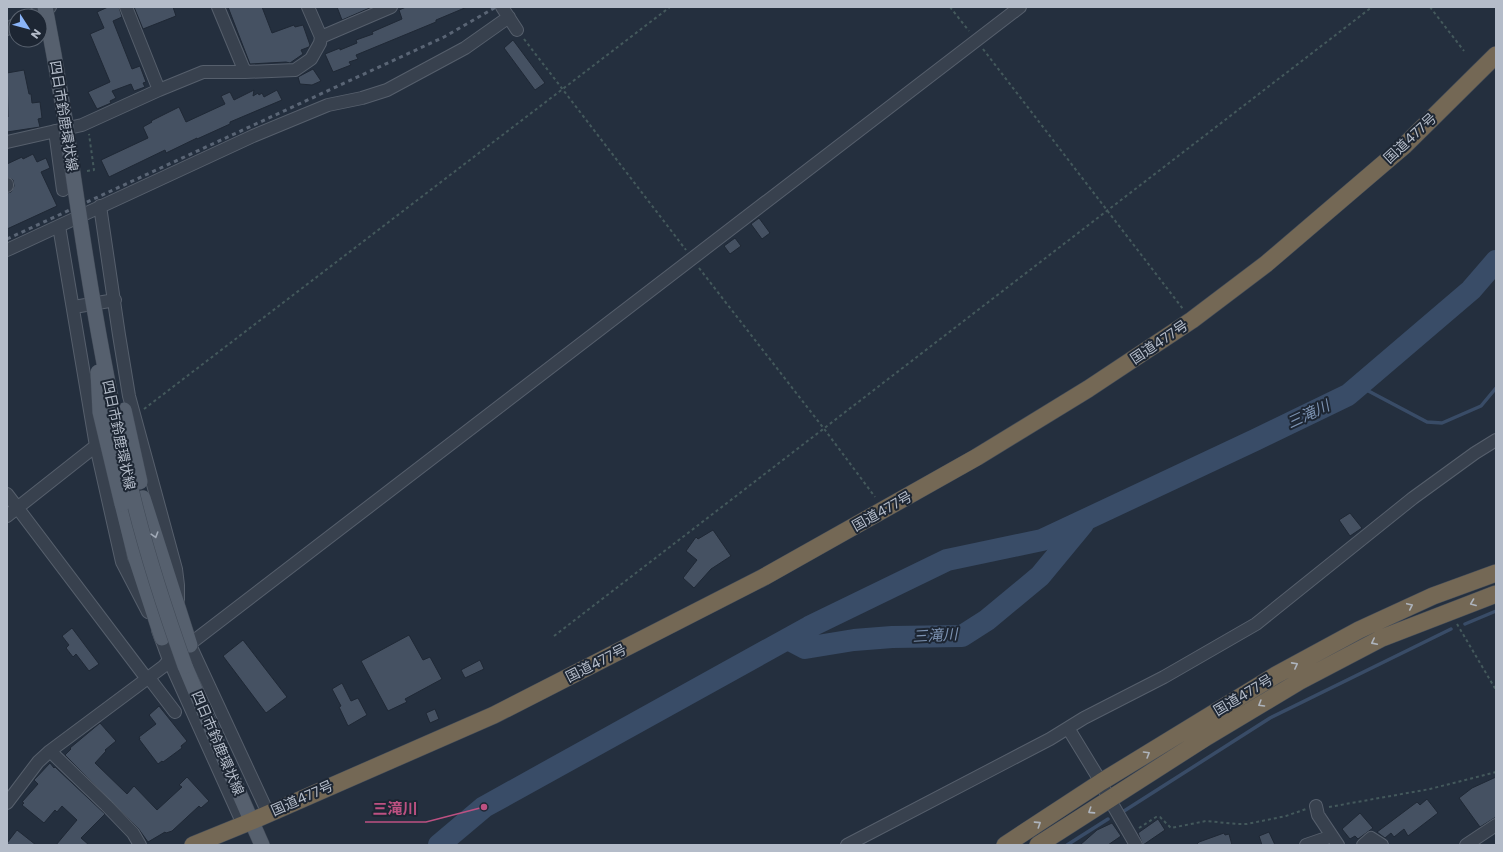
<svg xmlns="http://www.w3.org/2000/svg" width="1503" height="852" font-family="Poppins,'Noto Sans JP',sans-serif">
	<rect width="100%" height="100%" fill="#242f3e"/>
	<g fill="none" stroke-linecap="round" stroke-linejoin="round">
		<path stroke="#394c67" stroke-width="3.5" d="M1359,386L1427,422L1442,423L1481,406L1496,388
			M1465,624L1496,611
			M1124,811L1270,718L1451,629
			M1067,845L1108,819"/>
		<path stroke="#394c67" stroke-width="22" d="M788,639L805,648L854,640L892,637L962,636L987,620L1040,576L1083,524
			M439,845L484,807L809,627L947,560L1042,540L1255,440L1348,395L1471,290L1496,261"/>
	</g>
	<path fill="#455162" stroke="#1f2835" d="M108,7H119L122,17L113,21L132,69L140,66L146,82L143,83L145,87L134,91L131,84L112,91L116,98L110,101L111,103L97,109L88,92L110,82L90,34L104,28L97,12Z
		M134,7H173L176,16L143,29Z
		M228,7H262L272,33L294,25L295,27L303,25L310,45L309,47L301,50L303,54L290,63L286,62L250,64Z
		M337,7H372L342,20Z
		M406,7H467L436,20V22L356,55L358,59L349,62L351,65L333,72L325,54L340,48V50L357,43L356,40L373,34L372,32L402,19L399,10Z
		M513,40L545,83L535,90L504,48Z
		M313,69L321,81L312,85L300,84L298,77Z
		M24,70L29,94H31L32,103L40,102L42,118L38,119L40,127L7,132V117H8L7,73Z
		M254,90L253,96L258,93L259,95L262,93L264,97L277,90L282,100L230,122V124L197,139V138L166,153L165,150L109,177L101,160L148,138L143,127L152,122L151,121L179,107L186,122L225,104L221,96L230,92L234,100Z
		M33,154L37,162L46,158L50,168L41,172L57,206L7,229V193L11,192L14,186L13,180L7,177V164L22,157L23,159Z
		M759,218L770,233L762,239L751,224Z
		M735,238L741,246L730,254L724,246Z
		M1350,513L1362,528L1350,536L1339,520Z
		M713,530L731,556L711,569L694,588L683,578L697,560L686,551L696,537L698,539Z
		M72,628L99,664L89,671L76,654L73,657L66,648L69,645L62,636Z
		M409,635L423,660L430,657L442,679L405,699L407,702L388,711L361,661Z
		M243,640L287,697L266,713L223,656Z
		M480,660L484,669L465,678L461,670Z
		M342,683L351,701L358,698L367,715L348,726L339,707L341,706L332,689Z
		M159,706L187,741L181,746L182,748L163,762L162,761L158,764L139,739H140L139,737L156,724L149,715Z
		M435,709L439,719L430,723L426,713Z
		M100,723L116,741L105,750L106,751L95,763L127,794L134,786L157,810L182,787L179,785L187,777L209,801L201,808L199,806L172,831L166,833L165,832L148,842L138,828L65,755L71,749L70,748Z
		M50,763L54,768L55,767L105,814L81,838L89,845H56L77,820L62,806L57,812L55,810L44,823L22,805L24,803L22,802L38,784L34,780Z
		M1496,777V817L1480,827L1459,798L1472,788Z
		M1427,799L1438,813L1408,836L1404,829L1394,837L1391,833L1385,838L1377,832L1417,802L1420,805Z
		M1360,813L1373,828L1358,839L1355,836L1350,839L1342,829Z
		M1158,819L1165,830L1143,845L1138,833Z
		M1112,823L1121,836L1108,845H1080L1097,830Z
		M17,830L36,845H7V843Z
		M1269,832L1275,845H1262L1259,836Z
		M1224,833L1225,835L1229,834L1232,845H1196L1199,842Z"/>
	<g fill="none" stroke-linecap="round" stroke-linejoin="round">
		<defs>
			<path id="minor" d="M126,7L159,90
				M218,7L245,72
				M502,7L517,30
				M31,16L50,7
				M7,29L16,24
				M321,37L391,7
				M55,131L63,190
				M7,142L82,125L159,90L203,72H245L295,70L311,59L320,43L321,37L308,7
				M7,184V186
				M100,206L119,335L129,396L176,569L178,585V600
				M59,226L96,446L122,562L148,612
				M7,250L253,136L328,105L362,98L387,90L465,48L509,17
				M74,307L115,300
				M7,494L147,679
				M7,516L102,441
				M158,630L169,660L243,824
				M190,645L268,813
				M149,678L175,712
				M1068,728L1101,782L1107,795L1136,845
				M50,751L106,805L133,833L140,845
				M7,803L38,762L50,751L164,666L169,660L1020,7
				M1316,806L1318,815L1338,845
				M847,845L1050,739L1084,718L1164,677L1256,624L1413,498L1475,453L1496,440
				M1306,845L1332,836
				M1363,845L1371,838L1382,845
				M1466,845L1496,825"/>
			<path id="major" d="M45,7L54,55L65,119
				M143,498L190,645
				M122,504L135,556L162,638
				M185,666L222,754L262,845"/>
			<path id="highway" d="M193,845L252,821L494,715L764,577L977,457L1088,389L1192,320L1266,264L1404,146L1496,55
				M1005,845L1101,782L1276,675L1359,630L1433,596L1496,573
				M1038,845L1205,738L1300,681L1382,638L1496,594"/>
		</defs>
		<use href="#minor" stroke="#565f6c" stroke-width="14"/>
		<use href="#major" stroke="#414a57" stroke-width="16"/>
		<use href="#highway" stroke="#434c59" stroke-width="18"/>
		<path stroke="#44595c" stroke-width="2" stroke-dasharray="3 3" stroke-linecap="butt" d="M950,7L969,31
			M1430,7L1464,51
			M524,39L686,250
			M983,49L1183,309
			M87,171L94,170L89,134
			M699,268L825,430L875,497
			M144,409L670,7
			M1457,624L1496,690
			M554,636L1372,7
			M1329,807L1430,789L1496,772
			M1139,828L1156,817H1160L1171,828L1206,821L1237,824H1247L1286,816L1306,809"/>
		<use href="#minor" stroke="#38414e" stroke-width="12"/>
		<use href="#major" stroke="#56606e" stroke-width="15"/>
		<use href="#highway" stroke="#746855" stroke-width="17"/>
		<path stroke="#5a6575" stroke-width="3" stroke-dasharray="4 4" stroke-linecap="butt" d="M7,239L444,37L496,7"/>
		<defs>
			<path id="major-bridge" d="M65,119C83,245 102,370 132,493C146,552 165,610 185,666
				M98,372L100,412L122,504
				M124,410L140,482"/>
		</defs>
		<use href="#major-bridge" stroke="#414a57" stroke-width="16" stroke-linecap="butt"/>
		<use href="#major-bridge" stroke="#56606e" stroke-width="15"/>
	</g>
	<defs><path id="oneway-chevron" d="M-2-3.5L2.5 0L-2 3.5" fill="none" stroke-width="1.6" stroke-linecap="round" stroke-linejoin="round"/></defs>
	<use stroke="#a1aab7" href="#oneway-chevron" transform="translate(155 535) rotate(73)"/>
	<g stroke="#aeb4bd">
		<use href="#oneway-chevron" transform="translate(1473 603) rotate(159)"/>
		<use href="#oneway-chevron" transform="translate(1410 606) rotate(-25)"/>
		<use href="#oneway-chevron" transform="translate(1374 642) rotate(153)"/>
		<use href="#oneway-chevron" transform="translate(1295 665) rotate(-28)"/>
		<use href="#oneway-chevron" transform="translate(1261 704) rotate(149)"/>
		<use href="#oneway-chevron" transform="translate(1147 754) rotate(-31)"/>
		<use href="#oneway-chevron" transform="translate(1091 811) rotate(147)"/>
		<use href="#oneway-chevron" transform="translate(1038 824) rotate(-33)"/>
	</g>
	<g text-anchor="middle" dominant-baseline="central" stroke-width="4" stroke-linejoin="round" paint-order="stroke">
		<g font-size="14" fill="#b4bcc9" stroke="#1d2633">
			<text transform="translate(64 116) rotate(81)">四日市鈴鹿環状線</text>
			<text transform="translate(1410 138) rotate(-43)">国道477号</text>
			<text transform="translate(1159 342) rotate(-34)">国道477号</text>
			<text transform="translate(119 435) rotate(78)">四日市鈴鹿環状線</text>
			<text transform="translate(882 511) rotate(-29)">国道477号</text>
			<text transform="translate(596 663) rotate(-27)">国道477号</text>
			<text transform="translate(1243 695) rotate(-31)">国道477号</text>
			<text transform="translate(218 743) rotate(67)">四日市鈴鹿環状線</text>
			<text transform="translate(302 798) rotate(-24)">国道477号</text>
		</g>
		<g font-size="15" font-style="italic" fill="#7c92b1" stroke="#1d2633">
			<text transform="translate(1308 414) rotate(-25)">三滝川</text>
			<text transform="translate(935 635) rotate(-3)">三滝川</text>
		</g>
	</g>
	<path fill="none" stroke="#bd5182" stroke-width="1.5" d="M484 807L426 822H365"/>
	<circle fill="#bd5182" stroke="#1d2633" stroke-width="1.5" cx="484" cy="807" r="4"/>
	<g font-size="15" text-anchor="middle" font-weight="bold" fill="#bd5182" stroke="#1d2633" stroke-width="4" stroke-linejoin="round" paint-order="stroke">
		<text x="395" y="814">三滝川</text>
	</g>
	<rect width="1503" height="852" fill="none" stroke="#b4bcc9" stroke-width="16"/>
	<g transform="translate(28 28) rotate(126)"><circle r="19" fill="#1d2633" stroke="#59626f"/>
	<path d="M0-3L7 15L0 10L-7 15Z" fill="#8ab4f8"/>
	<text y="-6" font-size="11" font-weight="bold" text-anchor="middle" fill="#b4bcc9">N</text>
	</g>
</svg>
